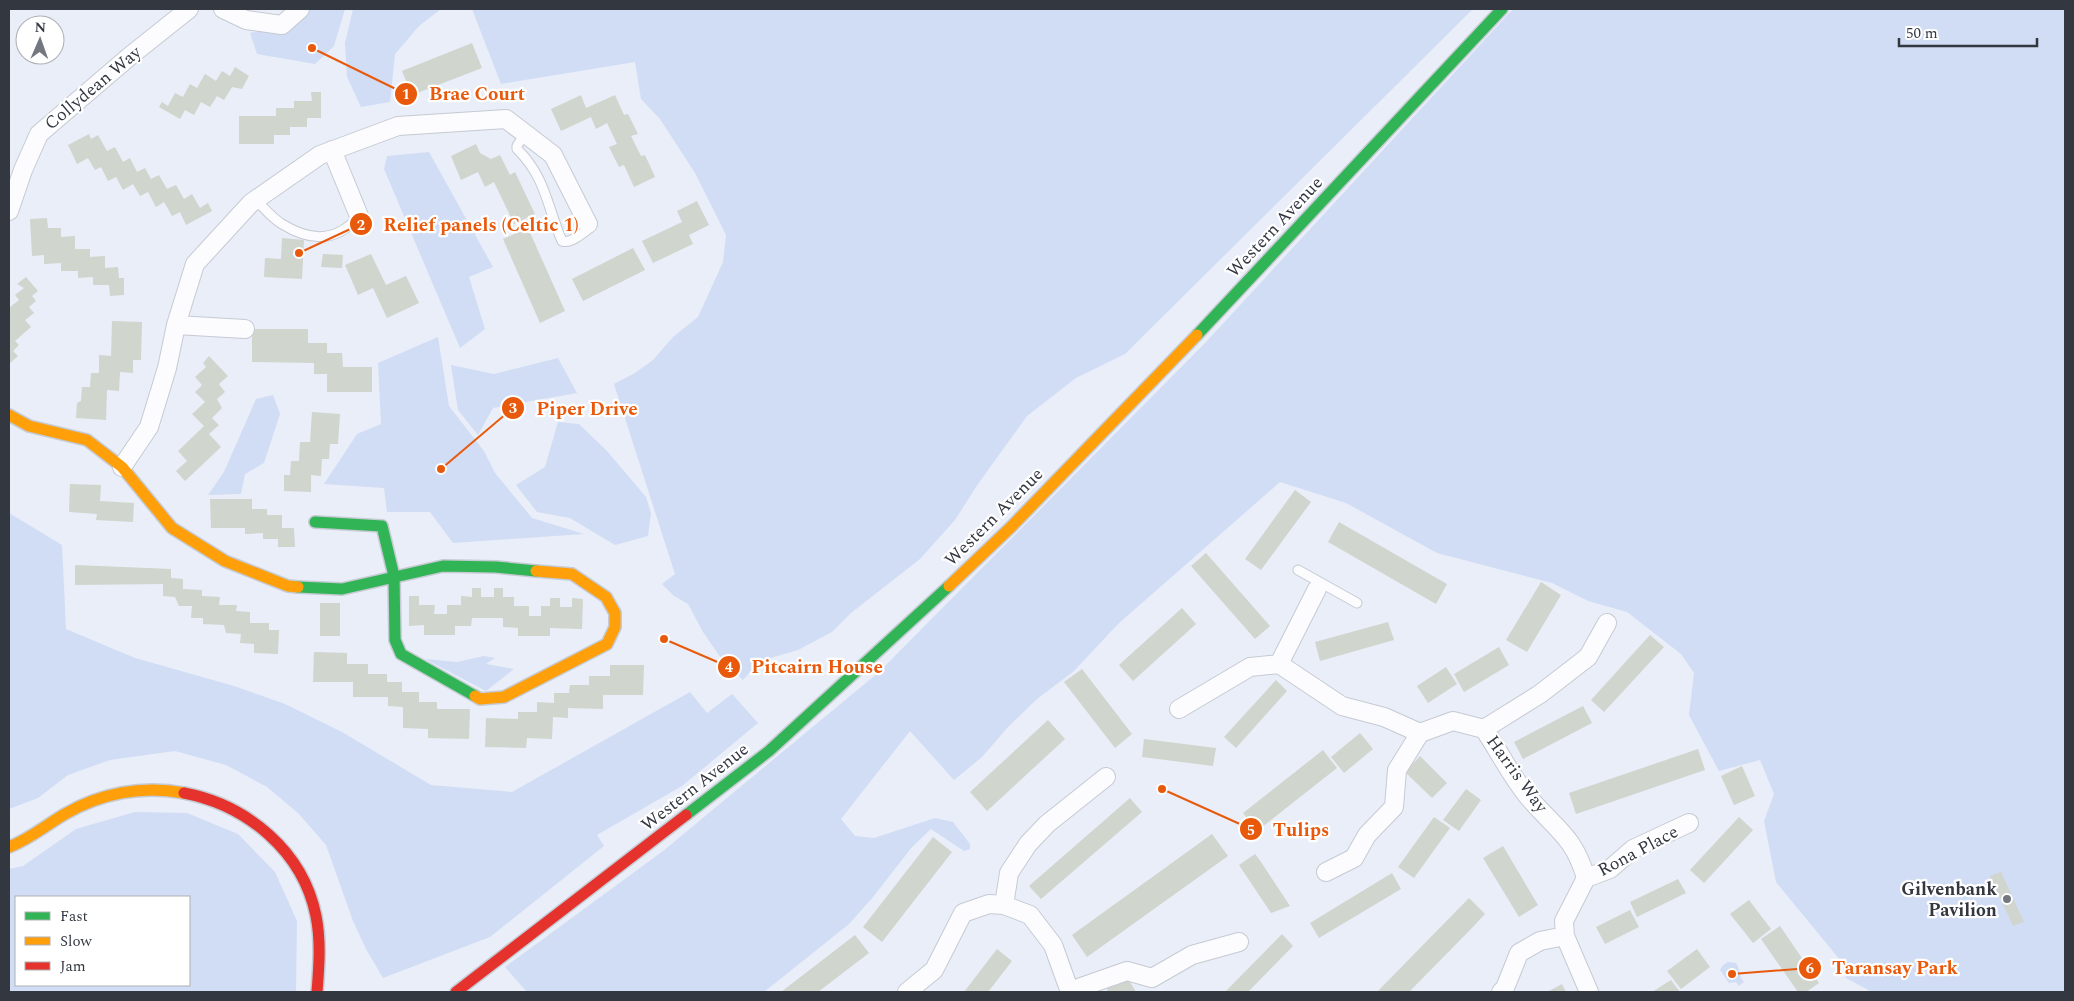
<svg xmlns="http://www.w3.org/2000/svg" width="2074" height="1001" font-family="Spectral,serif">
	<rect width="100%" height="100%" fill="#e9eef8"/>
	<path fill="#d1ddf5" fill-rule="evenodd" d="M300,9H345L334,46L315,64L257,54L250,33L282,25Z
		M353,9H441L419,26L395,54L390,102L361,107L347,77L345,43Z
		M472,9H1473L1125,354L1076,378L1027,416L978,484L955,520L920,559L851,613L832,632L798,650L760,661L743,680L723,661L703,632L688,604L674,596L662,584L675,574L614,384L635,373L653,360L673,337L698,317L723,262L726,235L695,173L660,119L641,99L635,62L501,84Z
		M1513,9H2065V992H1872L1846,978L1845,966L1776,882L1764,821L1774,794L1760,760L1719,771L1689,715L1694,673L1681,654L1627,612L1588,601L1552,583L1437,553L1346,503L1280,482L1118,624L1074,671L1037,699L1008,727L982,757L954,780L910,731L841,819L855,836L874,838L935,818L953,822L970,844V849L964,851L931,829L912,847L873,897L849,924L764,992H527L505,967L663,851L879,672L1206,342Z
		M429,152L493,267L469,277L485,329L460,348L384,169L387,156Z
		M438,337L449,406L484,451L495,473L532,518L584,534L453,543L430,512H387L384,488L324,484L357,434L381,424L378,363Z
		M558,358L577,393L493,408L478,435L458,410L451,365L494,374Z
		M273,395L280,414L264,463L245,474L241,494L208,495L224,472L256,399Z
		M558,422L579,424L607,451L646,497L651,513L648,536L615,545L570,518L537,512L516,485L545,467Z
		M9,513L62,545L66,629L135,658L234,686L285,704L342,732L431,785L512,792L690,692L707,713L732,694L758,723L682,786L597,835L604,846L490,937L383,978L366,949L353,921L326,845L298,813L267,787L226,765L175,751L110,760L68,775L38,798L9,809Z
		M484,656L495,658L486,664L514,669L486,691L425,659L457,662Z
		M135,812L187,813L238,834L275,872L297,921L296,992H9V869L23,866L76,829ZM16,897H189V985H16Z
		M1728,962L1736,963C1740,969 1739,977 1744,982L1739,986L1736,982L1729,983L1720,970L1723,965Z"/>
	<path fill="#d0d5ce" d="M472,43L482,68L412,95L402,71Z
		M235,67L249,76L242,89L232,87L224,100L217,96L210,107L201,102L194,115L185,110L180,119L159,107L162,102L168,106L175,93L183,97L190,84L197,88L205,74L216,81L222,71L230,76Z
		M311,92H321V118H307V127H290V135H274V144H239V116H276V108H294V101H312Z
		M581,95L586,108L615,95L624,115L628,114L638,134L631,136L641,156L645,155L655,177L634,187L624,165L619,167L609,147L617,144L607,123L596,129L591,117L561,131L551,109Z
		M89,134L91,139L98,135L107,151L115,147L123,162L130,158L137,172L145,168L151,179L159,175L167,189L176,185L184,199L192,194L200,208L208,203L212,211L186,225L180,212L172,216L164,202L156,207L148,192L140,196L133,184L123,190L116,177L108,181L101,167L95,170L88,158L77,164L68,145Z
		M476,144L480,153L491,159L500,155L510,175L515,172L535,214L514,224L494,182L485,187L478,172L461,180L451,156Z
		M697,201L709,225L689,235L693,244L653,263L642,241L682,222L677,211Z
		M47,218L48,228H61V237L75,236V249H90V257L105,256V268L118,267L119,278H124V295L110,296L109,285H93V277L78,278V271H61V263L44,264V255L32,256L30,219Z
		M528,228L565,311L540,323L503,239Z
		M282,238L304,240L302,279L264,277L265,258L281,259Z
		M633,248L645,270L583,301L572,279Z
		M323,254L343,255L342,268L321,267Z
		M371,254L386,285L406,276L419,303L387,318L373,288L358,295L345,265Z
		M26,277L38,291L32,296L36,301L29,307L34,313L25,320L31,327L15,341L19,345L13,351L18,356L9,364V308L19,300L15,295L24,288L17,284Z
		M112,321L142,322L141,360H133V373L120,372L119,391L107,390L106,420L76,418L77,403L81,401L82,387H90L91,373H99V355L111,356Z
		M252,329H308V343H327V353H342L343,367H372V392H327V374H314V363L252,362Z
		M209,356L228,376L219,384L225,392L217,399L222,408L212,418L219,425L209,434L221,447L185,481L176,471L187,461L178,451L204,426L192,414L205,402L195,392L202,385L195,377L206,367L203,363Z
		M312,412L340,414L338,444H330L329,459H322L321,476L311,475V492L284,491V475H290L291,461H299L300,442H310Z
		M70,484L101,485L100,501L134,503L133,522L96,520L97,514L69,512Z
		M1295,490L1311,502L1261,570L1245,559Z
		M210,499H252V509H267V515H282V528H294L295,547H278V539H263V533L245,534V528H211Z
		M1339,522L1447,584L1436,604L1328,542Z
		M1206,553L1270,626L1255,639L1191,566Z
		M75,565L171,569V578L183,579V589L202,590V596L220,597L219,605H237L236,611L250,612V623H269V630H279L278,654L254,653V644L240,643L241,634L226,633L224,625L203,624V618H191L192,606H179L175,597L163,596V584L75,585Z
		M1541,582L1561,595L1527,652L1506,640Z
		M472,588H481V597H494V588H503V597H514V606H529V616H541V606H550V598H560V607H572V598L583,599L582,629L550,628V636H518V628L503,627V618H472L471,626H455V635H424V625L409,626V596H419V605H435L434,614H447V605H461V596L472,597Z
		M320,603H340V636H320Z
		M1182,608L1196,624L1133,681L1119,665Z
		M1388,622L1394,640L1320,661L1315,642Z
		M1650,635L1664,647L1604,712L1591,700Z
		M1499,647L1509,665L1464,692L1454,674Z
		M314,652L347,653V664H368V674H387V682H402V692H419V702H437V709H470L469,739L428,738V729L403,728V707L388,706V697H353V682H313Z
		M610,665H644L643,695H603V709L568,708V718L553,717L552,739L527,738L526,748L485,747L486,718L518,719V712H537V702L554,703V693H569L570,685H589V676H610Z
		M1446,667L1457,684L1428,703L1417,686Z
		M1082,669L1132,734L1115,748L1064,682Z
		M1276,680L1287,691L1236,748L1224,737Z
		M1583,706L1592,723L1523,759L1514,742Z
		M1048,720L1065,739L987,811L970,792Z
		M1360,733L1373,749L1344,773L1331,757Z
		M1144,739L1216,748L1213,766L1142,757Z
		M1698,749L1705,770L1576,814L1569,793Z
		M1323,750L1337,768L1257,831L1243,813Z
		M1420,756L1447,783L1432,798L1405,772Z
		M1742,766L1755,796L1734,805L1721,776Z
		M1466,789L1481,800L1459,831L1443,820Z
		M1130,798L1142,812L1041,899L1029,886Z
		M1434,817L1450,828L1414,878L1398,867Z
		M1739,817L1753,830L1704,883L1690,870Z
		M1212,834L1228,856L1087,957L1072,935Z
		M933,837L952,852L882,942L863,927Z
		M1503,846L1538,905L1519,917L1483,858Z
		M1255,854L1261,862L1290,906L1271,913L1239,865Z
		M2001,872L2024,922L2013,926L1990,876Z
		M1392,873L1401,889L1319,938L1310,923Z
		M1678,879L1686,893L1637,917L1630,902Z
		M1469,898L1485,914L1471,929L1409,992H1377Z
		M1749,900L1771,929L1753,943L1730,914Z
		M1630,910L1639,927L1605,944L1596,927Z
		M1780,926L1819,983L1806,992H1798L1761,939Z
		M1282,934L1293,946L1248,992H1225Z
		M855,935L869,953L818,992H781Z
		M997,949L1012,961L988,992H964Z
		M1697,949L1710,967L1681,989L1667,971Z
		M1127,977L1136,992H1109L1106,988Z
		M1671,980L1680,992H1652Z
		M1562,984L1566,992H1546L1551,990Z"/>
	<g fill="none" stroke-linecap="round" stroke-linejoin="round">
		<defs>
			<path id="lane" d="M525,133L517,146V149C546,177 547,207 562,241C570,244 580,235 587,230L588,224
				M256,200C264,208 272,218 282,224C311,242 337,242 359,216
				M1298,570L1357,603"/>
			<path id="street" d="M223,9L246,20L282,25L300,9
				M332,150L359,216
				M9,211L23,170L39,134L130,56L189,9
				M176,325L245,329
				M122,467L149,427L167,368L176,325L195,264L251,203L320,155L398,126L506,119L553,155L588,224
				M1279,664L1342,706L1384,717L1420,733L1453,721L1484,729C1499,751 1513,780 1531,800C1557,830 1574,837 1586,878L1564,921L1565,936L1589,992
				M1279,664L1317,589
				M1179,709L1250,667L1279,664
				M1484,729L1540,694L1588,657L1607,623
				M1326,872L1354,858L1367,835L1394,807L1397,770L1420,733
				M1586,878L1610,869L1633,849L1689,823
				M1004,905L1009,873L1028,844L1047,824L1106,777
				M1070,991L1127,971L1152,978L1192,955L1239,942
				M907,992L934,970L963,913L989,904L1004,905L1030,915L1053,945L1070,992
				M1501,992L1505,988L1519,953L1540,941L1565,936"/>
			<path id="fast" d="M1197,335L1502,9
				M315,522L382,526L394,576L395,640L401,654L475,696
				M298,587L342,589L443,566L496,567L536,571
				M686,815L769,751L949,586"/>
			<path id="slow" d="M9,415L29,426L87,440L122,467L172,528L225,561L288,586L298,587
				M949,586L1011,527L1197,335
				M475,696L480,699L504,697L607,644L615,627V613L606,597L572,574L536,571
				M9,847C30,839 46,825 65,814C101,793 143,785 184,793"/>
			<path id="jam" d="M184,793C247,805 303,851 316,916C321,941 319,967 317,992
				M456,992L686,815"/>
		</defs>
		<use href="#lane" stroke="#c5cad3" stroke-width="11"/>
		<use href="#street" stroke="#c5cad3" stroke-width="20"/>
		<use href="#fast" stroke="#c5cad3" stroke-width="14"/>
		<use href="#slow" stroke="#c5cad3" stroke-width="14"/>
		<use href="#jam" stroke="#c5cad3" stroke-width="14"/>
		<use href="#lane" stroke="#fcfcfe" stroke-width="9"/>
		<use href="#street" stroke="#fcfcfe" stroke-width="18"/>
		<use href="#fast" stroke="#30b455" stroke-width="11"/>
		<use href="#slow" stroke="#ff9f0a" stroke-width="11"/>
		<use href="#jam" stroke="#e5322d" stroke-width="11"/>
	</g>
	<circle fill="#737780" stroke="#fff" stroke-width="2" cx="2007" cy="899" r="5"/>
	<g text-anchor="middle" dominant-baseline="central" stroke-width="4.5" stroke-linejoin="round" paint-order="stroke">
		<g font-size="18" fill="#333740" stroke="#fff">
			<text transform="translate(93 88) rotate(-40)">Collydean Way</text>
			<text transform="translate(1275 227) rotate(-47)">Western Avenue</text>
			<text transform="translate(994 517) rotate(-45)">Western Avenue</text>
			<text transform="translate(1517 774) rotate(54)">Harris Way</text>
			<text transform="translate(695 787) rotate(-38)">Western Avenue</text>
			<text transform="translate(1638 851) rotate(-28)">Rona Place</text>
		</g>
		<g font-size="18" font-weight="bold" fill="#333740" stroke="#fff" text-anchor="end">
			<text x="1997" y="889">Gilvenbank<tspan x="1997" dy="21">Pavilion</tspan></text>
		</g>
	</g>
	<path fill="none" stroke="#e8590c" stroke-width="2" d="M312 48L406 94M299 253L361 224M441 469L513 408M664 639L729 667M1162 789L1251 829M1732 974L1810 968"/>
	<g fill="#e8590c" stroke="#fff" stroke-width="2">
		<circle cx="312" cy="48" r="5"/>
		<circle cx="299" cy="253" r="5"/>
		<circle cx="441" cy="469" r="5"/>
		<circle cx="664" cy="639" r="5"/>
		<circle cx="1162" cy="789" r="5"/>
		<circle cx="1732" cy="974" r="5"/>
		<circle cx="406" cy="94" r="12"/>
		<circle cx="361" cy="224" r="12"/>
		<circle cx="513" cy="408" r="12"/>
		<circle cx="729" cy="667" r="12"/>
		<circle cx="1251" cy="829" r="12"/>
		<circle cx="1810" cy="968" r="12"/>
	</g>
	<g font-size="15" text-anchor="middle" font-weight="bold" fill="#fff">
		<text x="406" y="99">1</text>
		<text x="361" y="230">2</text>
		<text x="513" y="413">3</text>
		<text x="729" y="672">4</text>
		<text x="1251" y="835">5</text>
		<text x="1810" y="973">6</text>
	</g>
	<g font-size="19" text-anchor="middle" font-weight="bold" fill="#e8590c" stroke="#fff" stroke-width="4.5" stroke-linejoin="round" paint-order="stroke">
		<text x="477" y="100">Brae Court</text>
		<text x="481" y="231">Relief panels (Celtic 1)</text>
		<text x="587" y="415">Piper Drive</text>
		<text x="817" y="673">Pitcairn House</text>
		<text x="1301" y="836">Tulips</text>
		<text x="1895" y="974">Taransay Park</text>
	</g>
	<rect width="2074" height="1001" fill="none" stroke="#333740" stroke-width="20"/>
	<rect x="15" y="896" width="175" height="90" fill="#ffffff" stroke="#adafb3"/>
	<rect x="25" y="912" width="25" height="8" fill="#30b455" stroke="#adafb3"/>
	<text x="60" y="921" font-size="15" fill="#333740">Fast</text>
	<rect x="25" y="937" width="25" height="8" fill="#ff9f0a" stroke="#adafb3"/>
	<text x="60" y="946" font-size="15" fill="#333740">Slow</text>
	<rect x="25" y="962" width="25" height="8" fill="#e5322d" stroke="#adafb3"/>
	<text x="60" y="971" font-size="15" fill="#333740">Jam</text>
	<g transform="translate(40 40) rotate(2)"><circle r="24" fill="#ffffff" stroke="#adafb3"/>
	<path d="M0-4L9 19L0 12L-9 19Z" fill="#737780"/>
	<text y="-8" font-size="14" font-weight="bold" text-anchor="middle" fill="#333740">N</text>
	</g>
	<path d="M1899 38v8h138v-8" fill="none" stroke="#333740" stroke-width="2.5"/>
	<text x="1906" y="38" font-size="15" fill="#333740" stroke="#ffffff" stroke-width="4" paint-order="stroke">50 m</text>
</svg>
